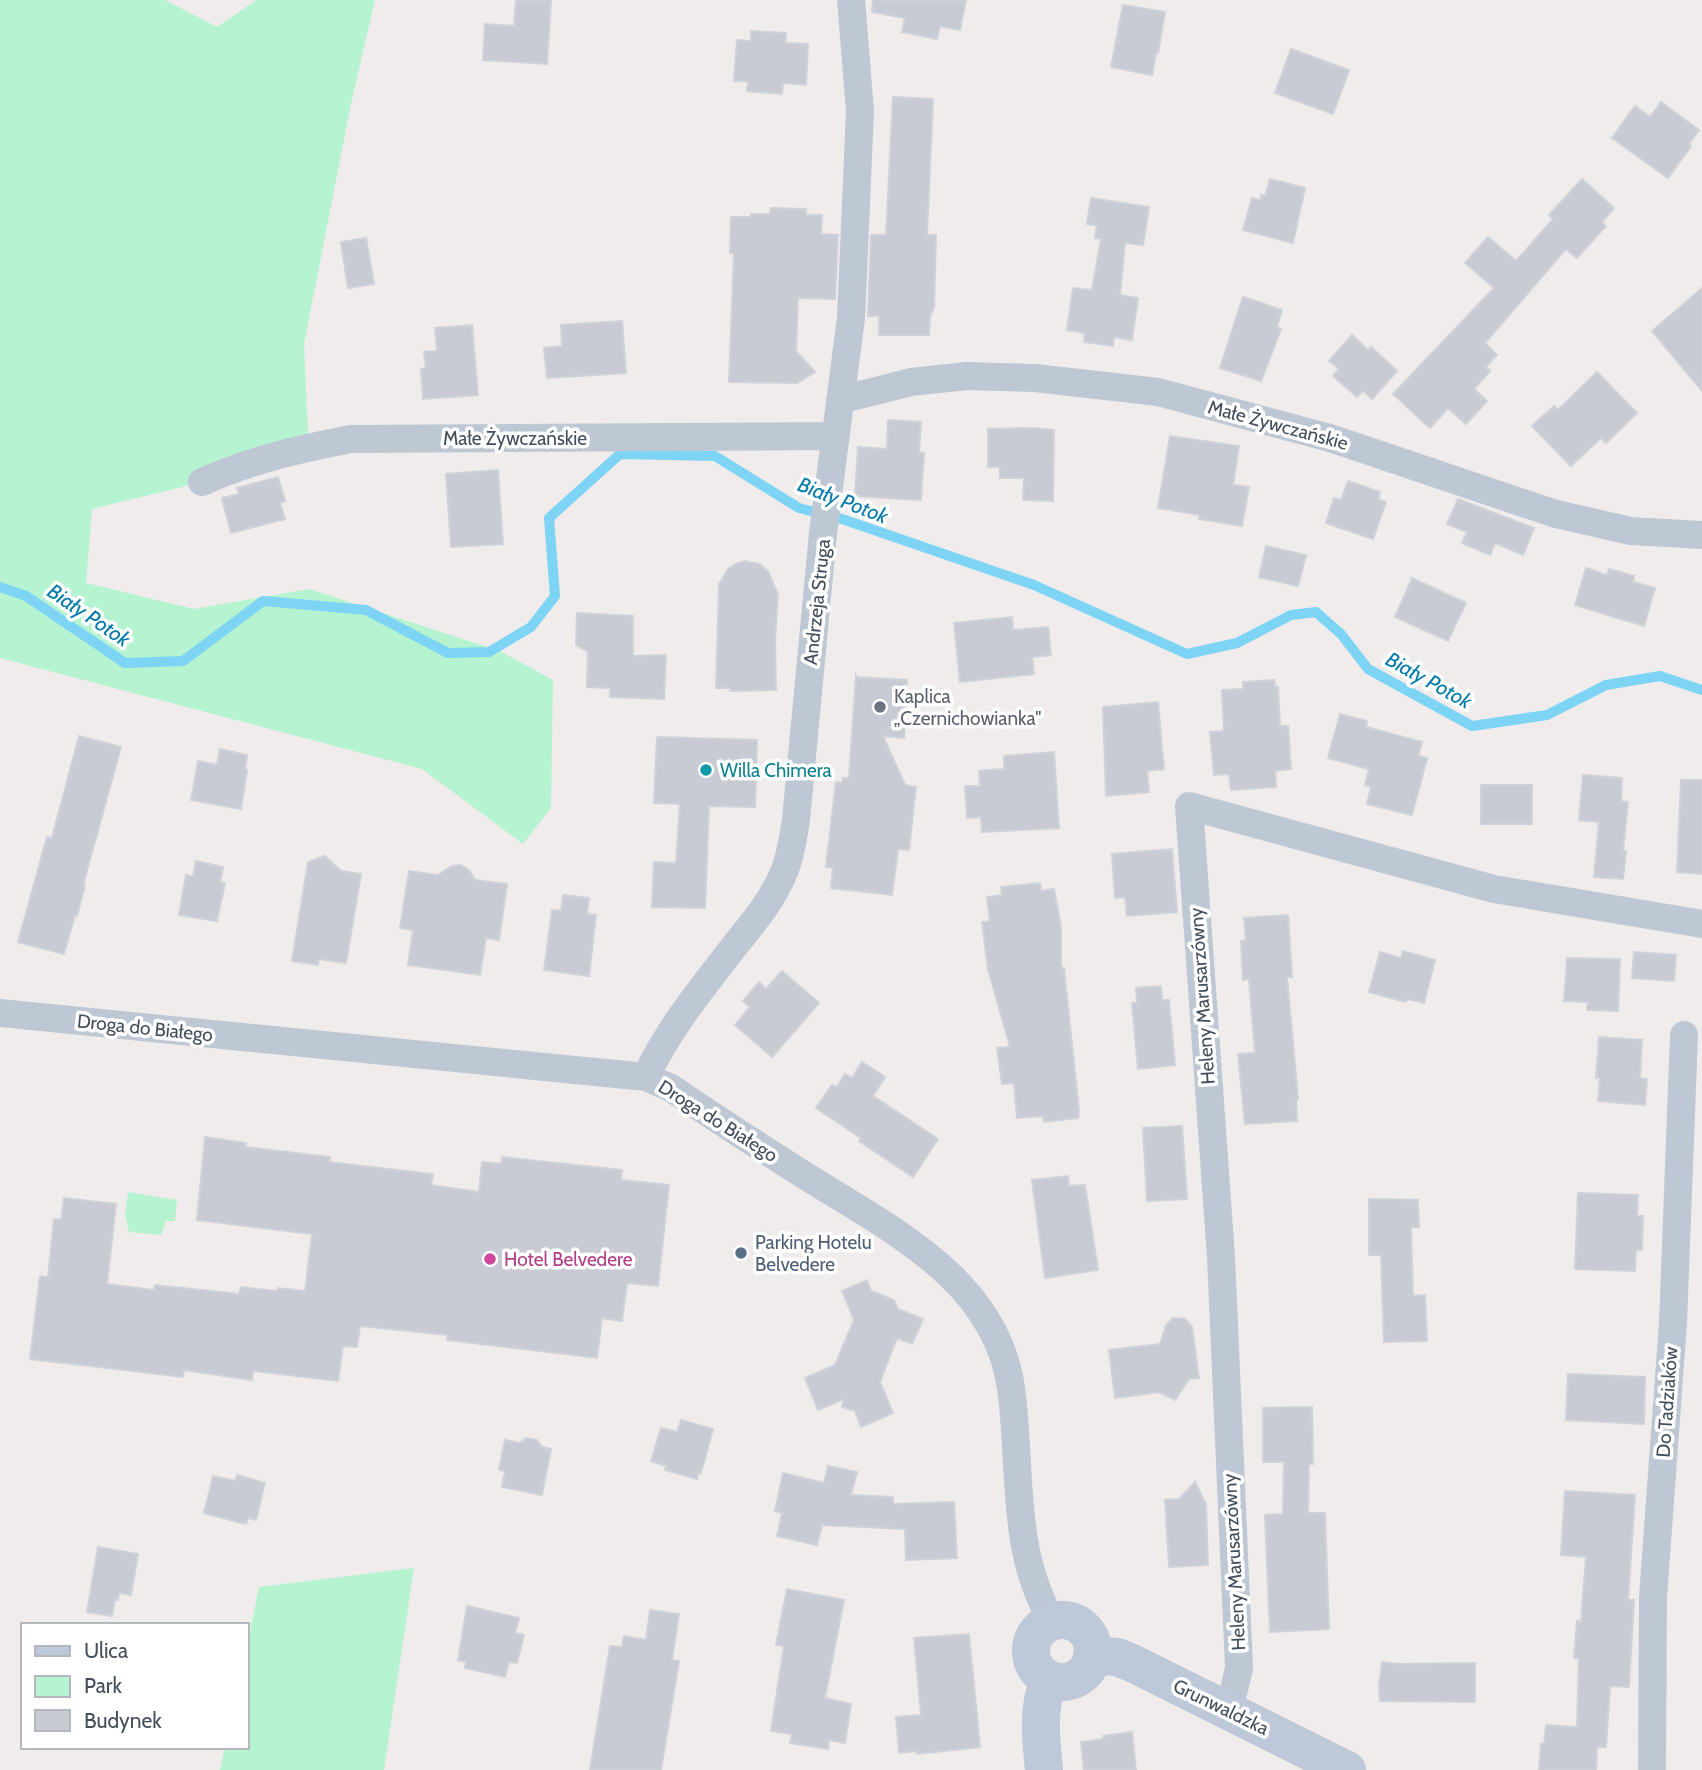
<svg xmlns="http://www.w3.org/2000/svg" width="1702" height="1770" font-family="Cabin,sans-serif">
	<rect width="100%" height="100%" fill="#f0ecec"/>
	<path fill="#b5f3d1" d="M0,0H165L217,27L256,0H375L351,104L304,344L309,456L92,509L86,583L194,609L309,589L500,651L553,680L551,808L523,844L422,769L0,658Z
		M128,1192L177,1200L175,1221H166L161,1235L129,1232L125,1215Z
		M414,1568L384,1770H220L225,1747H247V1645L259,1587Z"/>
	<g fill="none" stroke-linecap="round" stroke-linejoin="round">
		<path stroke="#7ed4f4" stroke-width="10" d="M0,587L26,596L125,663L183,661L263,601L366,610L448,653L489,652L531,627L555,596L549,518L620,454L715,456L799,508L842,519L1034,585L1187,654L1237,643L1291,615L1316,612L1341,634L1368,669L1472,726L1547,715L1606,685L1660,676L1702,690"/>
	</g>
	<path fill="#c8cbd3" stroke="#d0d2d9" stroke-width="2" d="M516,0H551L547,64L483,60L485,24L514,26Z
		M873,0H966L960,30L940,26L937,39L902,32L905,18L872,12Z
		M1123,5L1165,12L1158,53H1156L1152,75L1111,67Z
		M751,31L786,33L785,43L808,44L806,85L783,83L782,94L747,91L748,81H734L737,40L751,41Z
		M1291,49L1349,70L1333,114L1275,93Z
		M893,97L933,99L927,235H936L934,308L930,316L929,335H879V316H868L871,235H886Z
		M1661,102L1699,130L1689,144L1691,146L1668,178L1612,138L1635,106L1650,117Z
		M1270,179L1305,188L1293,243L1243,230L1252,198L1261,200V195L1265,196Z
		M1582,179L1614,208L1602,222L1606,226L1577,258L1566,249L1485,343L1497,355L1486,367L1490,371L1474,389L1487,401L1466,424L1448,408L1430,428L1393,394L1494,288L1465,263L1488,237L1516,261L1553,219L1549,215Z
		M1091,198L1149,207L1143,245L1125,243L1120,295L1138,298L1132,340L1114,337L1113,346L1084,342L1085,333L1067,330L1073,288L1092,290L1101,239L1095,238L1097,225L1087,224Z
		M771,208L806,209V215H822L821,234L838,235L835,299L798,298L796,351L815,372L797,383L729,382L734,253H730L731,217H751V214H770Z
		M366,238L374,284L348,288L341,242Z
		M1702,288V391L1652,331Z
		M1243,297L1282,310L1277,327L1281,329L1261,381L1220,368Z
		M622,321L626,373L547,378L544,348L562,346L561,325Z
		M472,325L478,395L423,399L421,369L426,368L424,352L437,351L435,328Z
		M1352,335L1368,350L1371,347L1397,371L1372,399L1363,391L1357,397L1333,376L1339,369L1329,361Z
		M1597,372L1637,413L1606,443L1601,438L1571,466L1532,426L1554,406L1558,410Z
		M888,420L921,422L919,453H924L921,500L855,496L858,447L887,449Z
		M1032,428L1054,430L1053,501L1023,500L1024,478H1000V467H988V429Z
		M1170,436L1239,446L1233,485L1249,487L1242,526L1199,519L1200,515L1158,508Z
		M498,470L503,544L451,547L446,474Z
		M278,477L285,501L280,503L285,519L231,533L222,498L239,494L237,488Z
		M1348,481L1380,492L1378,499L1386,502L1373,539L1326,523L1334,498L1341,500Z
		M1458,499L1534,528L1523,555L1495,543L1490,555L1462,543L1467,532L1447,524Z
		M1266,546L1306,555L1298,586L1259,577Z
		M745,561L759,564L768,571L778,595L775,640L776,690L730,691V688H716L719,584L728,569L736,564Z
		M1586,568L1607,575L1609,569L1634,576L1633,582L1655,588L1644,626L1575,605Z
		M1412,578L1466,603L1448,641L1395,617Z
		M577,613L633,616V656L666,655L664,699L610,697V688L587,687L588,652L576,645Z
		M1012,617L1013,630L1048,627L1051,655L1032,657L1034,674L960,682L954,623Z
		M856,675L857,677L907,680L904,738L883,736L905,785L916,787L909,850L898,849L892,895L831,888L833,868L826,867L836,782L842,783L843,778H849Z
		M1274,680L1275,687H1278L1280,726H1288L1291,769L1275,771L1276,787L1231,790L1229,774L1214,775L1210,732L1224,731L1222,690L1243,689V682Z
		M1158,702L1164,769L1147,771L1149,792L1106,796L1103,707Z
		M1340,714L1367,721L1366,727L1422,742L1418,756L1427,758L1412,815L1367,804L1371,787L1365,785L1369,769L1328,758Z
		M79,736L121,747L83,885H85L77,916L75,915L64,954L18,942L47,837L52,838Z
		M657,737L757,740L755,807L709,806L705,908L652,907L654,862L676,863L680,804L654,803Z
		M220,749L247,755L245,769L247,770L241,809L191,800L198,761L217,765Z
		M1054,752L1059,828L982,832L981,817L967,818L965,786H980L979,771L1004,769V756Z
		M1583,775L1622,778L1621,801L1628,802L1623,851H1626L1623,879L1594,877L1599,822L1579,820Z
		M1681,780H1702V874L1677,872Z
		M1481,785H1532V824H1481Z
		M1172,849L1177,912L1127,916L1125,897L1115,898L1112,854Z
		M325,856L341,871L361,874L346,963L319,959L318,965L292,961L308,862Z
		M196,861L223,867L220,882L225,883L217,921L179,915L186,875L193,877Z
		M461,865L469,870L475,880L507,884L499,940L486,938L480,975L408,965L413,930L400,928L409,871L438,875L452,866Z
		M1040,883L1041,891L1054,889L1061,927V968H1064L1079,1111L1078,1118L1044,1122L1043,1116L1017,1118L1014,1083L1002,1084L997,1048L1010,1047L988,969L982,922L990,921L987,897L1002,895L1001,887Z
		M563,895L589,898L587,914L596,915L589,976L544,970L552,910L561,911Z
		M1288,915L1292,977H1287L1298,1099L1296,1100L1297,1121L1245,1124L1238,1054L1255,1053L1249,979L1243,980L1241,941H1246L1244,918Z
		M1403,951L1435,960L1424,1003L1407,999L1406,1002L1369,992L1380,952L1401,958Z
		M1634,952L1676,955L1674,981L1632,978Z
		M1567,958L1620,959L1618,1011L1587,1010L1588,1002L1564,1001Z
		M782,971L819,1003L772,1057L735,1025L750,1007L743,1001L759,982L766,989Z
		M1161,986L1162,1000H1169L1175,1065L1138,1069L1132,1003H1137L1136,988Z
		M1599,1037L1642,1040L1640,1078L1647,1079L1645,1105L1598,1101L1600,1078H1596Z
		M862,1062L885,1077L873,1096L938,1139L913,1177L859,1141L861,1138L816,1108L832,1085L837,1087L845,1074L852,1078Z
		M1182,1126L1187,1199L1147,1201L1143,1128Z
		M205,1137L246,1143L245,1147L330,1157L329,1162L433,1174L431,1185L479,1192L482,1162L501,1164L502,1157L622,1170L621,1180L669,1185L658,1286L627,1283L622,1321L602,1318L597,1358L447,1340L448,1335L360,1326L357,1347L343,1346L338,1381L253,1371L252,1380L184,1370L183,1377L30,1359L40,1276L48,1277L54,1219L61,1220L64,1198L116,1204L107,1284L154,1290L155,1285L239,1294L241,1287L277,1291L278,1288L305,1291L312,1234L197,1220Z
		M1068,1176L1069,1186L1085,1185L1098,1270L1045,1278L1032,1180Z
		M1578,1193L1638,1195L1637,1216H1643L1642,1250H1636L1635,1271L1575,1269Z
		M1369,1199L1418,1200L1419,1227H1411L1413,1296L1425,1295L1427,1341L1384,1342L1381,1255H1369Z
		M867,1280L871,1291L894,1300L898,1309L923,1319L912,1344L897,1338L880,1382L893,1413L861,1427L855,1411L842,1407L844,1399L818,1410L805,1378L835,1365L854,1320L842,1291Z
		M1173,1318L1185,1319L1192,1327L1199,1378L1189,1379L1175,1400L1159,1392L1115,1398L1109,1350L1160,1344L1166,1325Z
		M1568,1374L1645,1377L1644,1424L1566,1420Z
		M1312,1407L1313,1464H1309L1308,1513H1325L1329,1629L1270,1632L1265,1515L1283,1514L1284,1462H1263V1408Z
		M681,1420L713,1429L701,1473L699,1472L697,1479L665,1470L666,1466L651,1461L661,1428L677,1432Z
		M527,1438L537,1440L542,1447L551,1449L542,1495L502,1487L505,1471L499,1470L505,1440L519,1443Z
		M828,1466L857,1472L851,1495L893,1497V1504L954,1502L957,1558L906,1560L905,1529L823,1525V1522L817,1545L777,1536L782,1513L775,1511L783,1473L824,1483Z
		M237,1475L265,1483L256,1520L248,1518L246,1524L204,1513L213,1476L235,1481Z
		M1195,1482L1206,1504L1208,1565L1169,1567L1165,1500L1179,1499Z
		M1565,1491L1635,1495L1628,1600H1634L1629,1687L1610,1686L1606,1747H1597L1596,1770H1539L1541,1744H1544L1546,1725L1577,1727L1579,1658H1574L1577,1621L1581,1622L1586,1557L1561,1555Z
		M98,1547L138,1554L131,1595L119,1593L118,1600L115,1599L112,1616L87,1612Z
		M787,1589L844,1600L825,1698L851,1704L845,1743L829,1740L828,1749L790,1743L792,1734L771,1731L784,1646L776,1645Z
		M467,1606L519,1618L515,1633L524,1635L517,1663L509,1662L505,1677L465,1668L466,1662L458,1660Z
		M650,1610L679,1614L672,1660L679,1661L661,1770H590L610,1646L622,1647L624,1636L646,1640Z
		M969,1634L980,1747L917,1754L916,1751L899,1753L896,1717L921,1715L914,1638Z
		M1382,1662L1398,1664L1475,1663V1702L1380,1701L1379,1686Z
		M1132,1732L1136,1770H1084L1081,1742L1104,1739L1103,1736Z"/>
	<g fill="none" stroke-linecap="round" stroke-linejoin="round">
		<path stroke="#bec8d4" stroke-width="28" d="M840,400L911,382L967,376L1035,378L1158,392L1330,438L1556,514L1631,531L1702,535
			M202,482C251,460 299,449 351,439L835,436
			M0,1013L646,1077L671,1088C715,1118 760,1147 804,1175C888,1228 996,1279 1011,1388C1022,1467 1010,1550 1052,1621
			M646,1077C669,1027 703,987 736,944C754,922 773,899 784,872C791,856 793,837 796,820L823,533L851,318L860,111L851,0
			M1225,1709L1234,1690L1239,1668L1221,1257L1189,806L1494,889L1702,924
			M1652,1770L1653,1597L1673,1323L1684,1035"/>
		<path stroke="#bdc8d8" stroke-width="38" d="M1031 1651a31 31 0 1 1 62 0a31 31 0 1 1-62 0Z
			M1092,1655L1117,1657L1132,1663L1347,1770
			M1044,1770C1041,1739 1037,1709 1049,1679"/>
	</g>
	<circle fill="#6b7280" stroke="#fff" stroke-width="2.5" cx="880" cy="707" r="7"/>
	<circle fill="#0f9aa8" stroke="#fff" stroke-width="2.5" cx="706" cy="770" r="7"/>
	<circle fill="#5c6f8a" stroke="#fff" stroke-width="2.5" cx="741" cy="1253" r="7"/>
	<circle fill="#d1479c" stroke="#fff" stroke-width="2.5" cx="490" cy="1259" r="7"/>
	<g text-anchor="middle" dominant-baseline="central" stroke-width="7" stroke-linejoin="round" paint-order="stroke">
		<g font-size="19" fill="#434e5c" stroke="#fff">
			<text transform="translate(1278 425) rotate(15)">Małe Żywczańskie</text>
			<text x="515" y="438">Małe Żywczańskie</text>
			<text transform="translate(817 602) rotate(-84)">Andrzeja Struga</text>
			<text transform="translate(1202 996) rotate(-94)">Heleny Marusarzówny</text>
			<text transform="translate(145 1028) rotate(6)">Droga do Białego</text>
			<text transform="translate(718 1121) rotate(32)">Droga do Białego</text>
			<text transform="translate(1667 1402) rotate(-86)">Do Tadziaków</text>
			<text transform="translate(1234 1562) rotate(-93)">Heleny Marusarzówny</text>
			<text transform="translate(1221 1707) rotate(26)">Grunwaldzka</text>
		</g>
		<g font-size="19" fill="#5b616d" stroke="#fff" text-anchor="start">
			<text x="894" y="696">Kaplica<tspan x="894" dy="22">„Czernichowianka"</tspan></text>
		</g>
		<g font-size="19" fill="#0d838f" stroke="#fff" text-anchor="start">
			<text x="720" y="770">Willa Chimera</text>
		</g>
		<g font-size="19" fill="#4e5e75" stroke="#fff" text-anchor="start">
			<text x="755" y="1242">Parking Hotelu<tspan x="755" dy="22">Belvedere</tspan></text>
		</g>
		<g font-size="19" fill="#b23c85" stroke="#fff" text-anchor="start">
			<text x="504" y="1259">Hotel Belvedere</text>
		</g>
		<g font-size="21" font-style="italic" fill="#017baa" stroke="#fff">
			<text transform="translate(843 500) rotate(21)">Biały Potok</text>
			<text transform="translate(89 615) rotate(34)">Biały Potok</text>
			<text transform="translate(1429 680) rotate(29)">Biały Potok</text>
		</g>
	</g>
	<rect x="21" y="1623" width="228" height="126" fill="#ffffff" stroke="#b4b8be" stroke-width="2"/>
	<rect x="35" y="1646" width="35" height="10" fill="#bdc8d8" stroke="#b4b8be" stroke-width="2"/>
	<text x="84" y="1658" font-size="21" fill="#434e5c">Ulica</text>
	<rect x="35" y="1676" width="35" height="21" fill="#b5f3d1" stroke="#b4b8be" stroke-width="2"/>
	<text x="84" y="1693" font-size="21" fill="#434e5c">Park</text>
	<rect x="35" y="1710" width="35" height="21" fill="#c8cbd3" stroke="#b4b8be" stroke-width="2"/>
	<text x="84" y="1728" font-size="21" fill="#434e5c">Budynek</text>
</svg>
